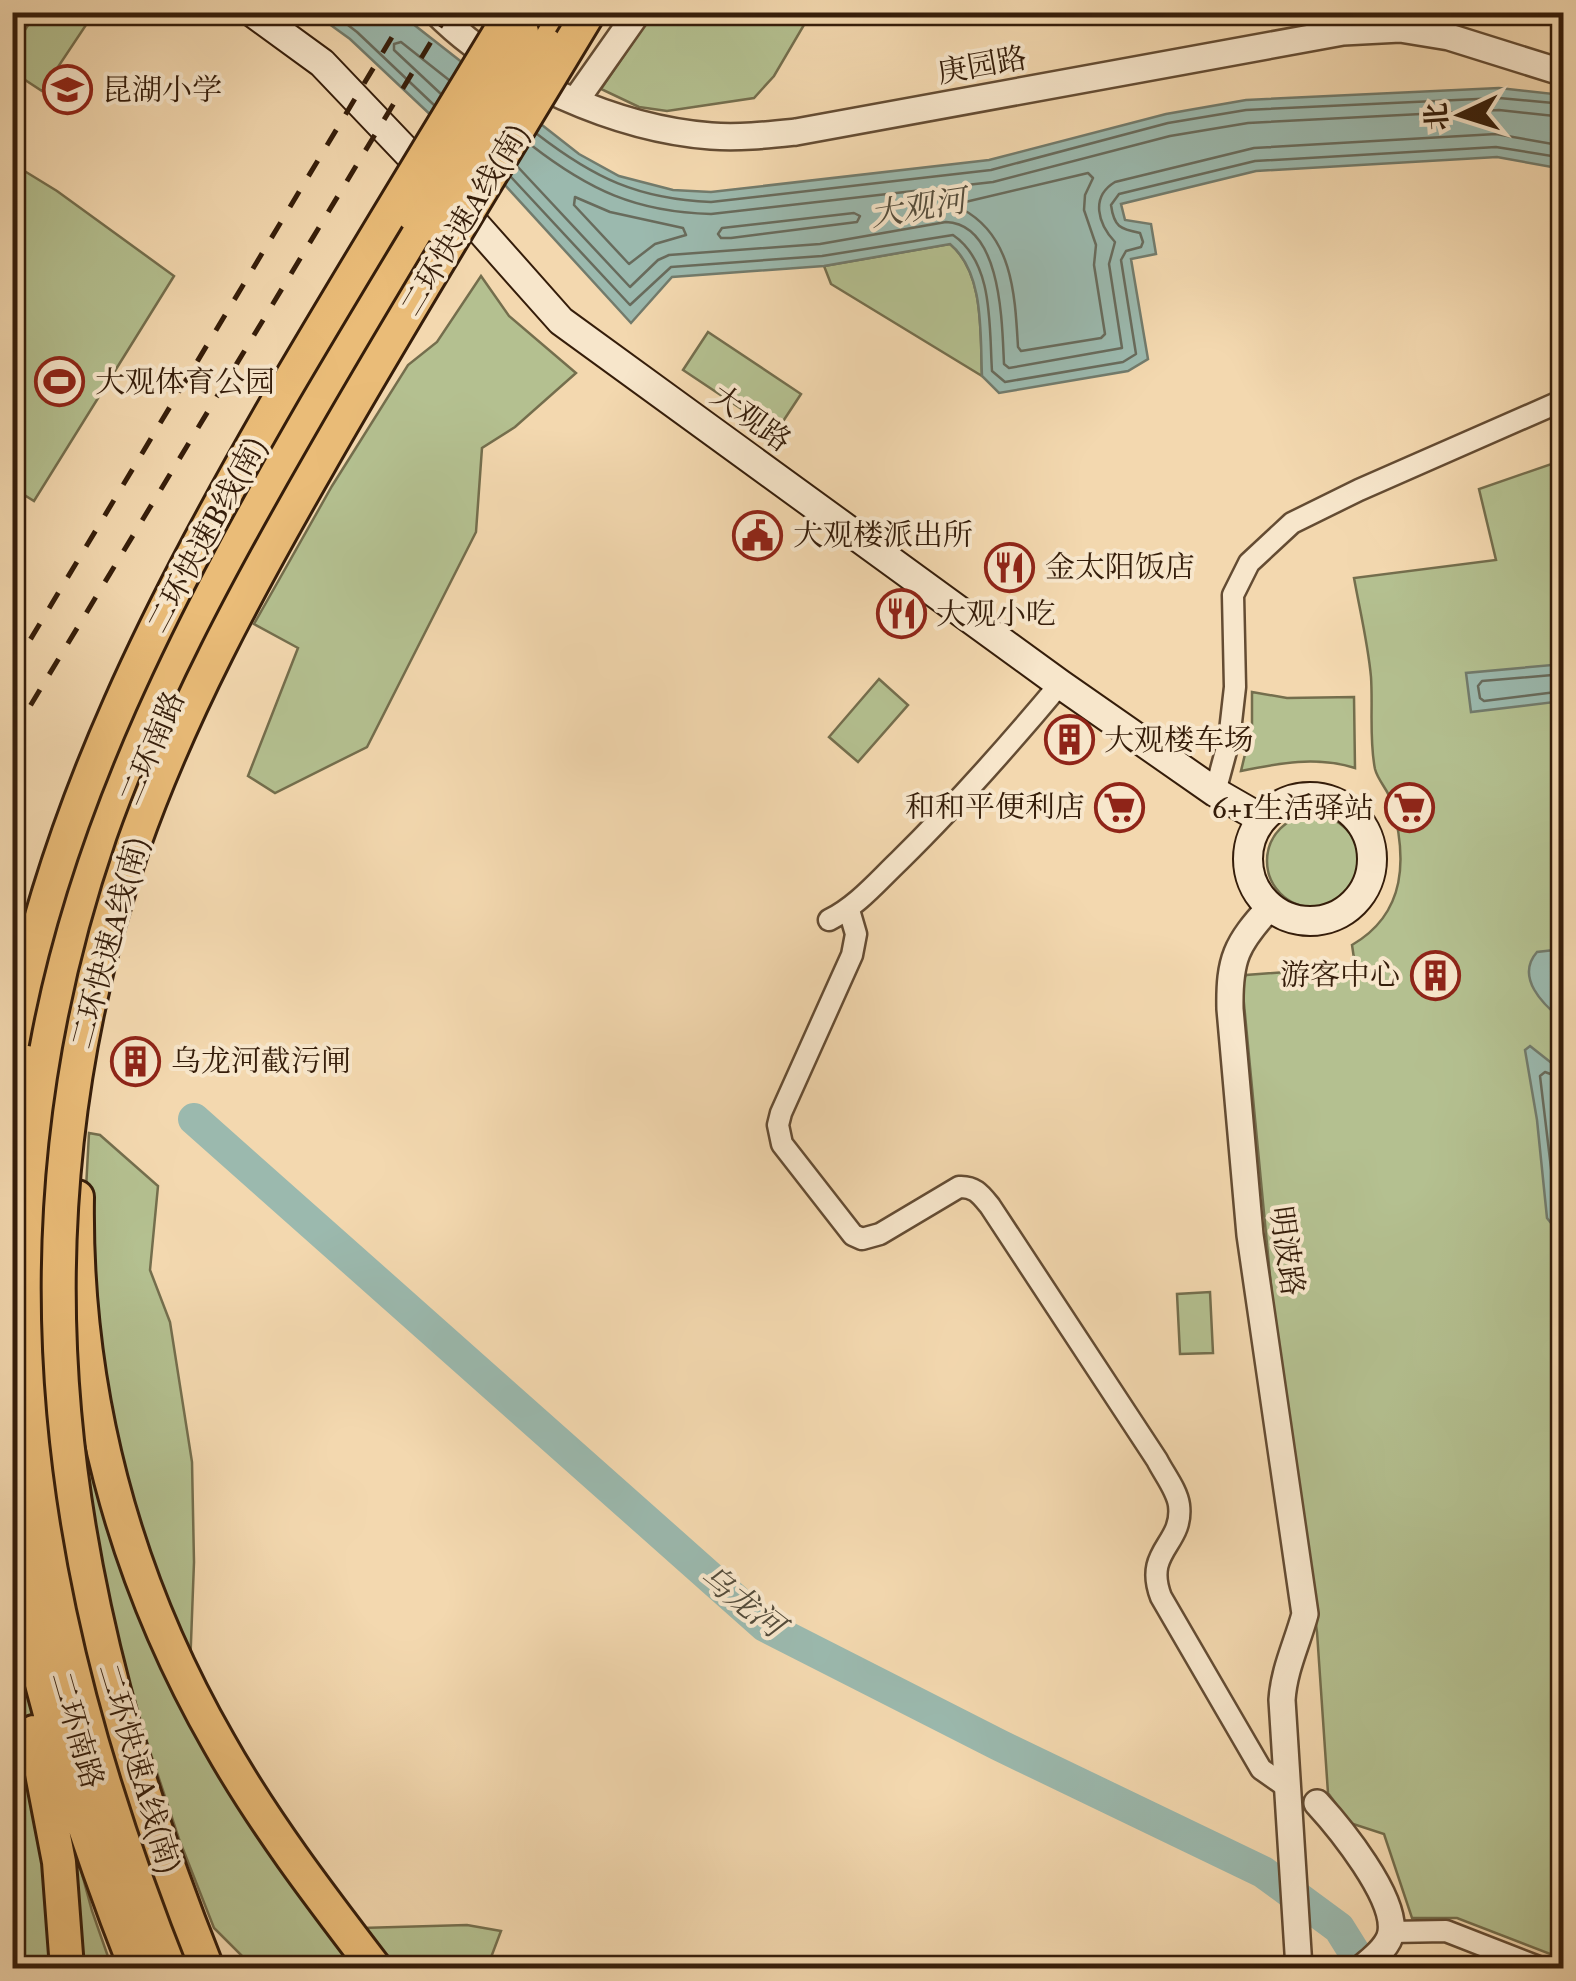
<svg xmlns="http://www.w3.org/2000/svg" width="1576" height="1981" font-family="'IM FELL Great Primer','Noto Serif SC',serif">
	<rect width="100%" height="100%" fill="#f3d8af"/>
	<filter id="stains"><feTurbulence type="fractalNoise" baseFrequency=".002" numOctaves="4"/><feColorMatrix values="0 0 0 0 .2 0 0 0 0 .09 0 0 0 0 .02 0 0 0 .5 -.17"/></filter>
	<radialGradient id="worn" r=".72"><stop offset=".6" stop-color="#630" stop-opacity="0"/><stop offset="1" stop-color="#630" stop-opacity=".3"/></radialGradient>
	<path fill="#b4c090" stroke="#746e4d" stroke-width="2.5" d="M36,13H73L88,22L42,91L13,72V48Z
		M653,13V12L811,13L774,76L754,98L667,111L639,107L601,89Z
		M13,164L57,191L174,276L34,501L13,488Z
		M950,244C985,273 980,334 982,376L831,284L824,266Z
		M481,276L509,316L576,373L515,427L482,448L476,532L367,747L275,793L248,776L298,648L254,624L332,486L408,365L437,342Z
		M708,332L801,394L776,432L683,370Z
		M1563,460V1959L1457,1918H1412L1384,1834L1350,1823L1328,1793L1317,1632L1300,1503L1282,1401L1242,983L1246,975L1369,966L1355,965L1352,945C1407,913 1407,858 1392,803C1389,791 1378,781 1375,769C1369,740 1373,707 1371,677C1368,644 1360,611 1354,578L1496,560L1479,489Z
		M879,679L908,705L858,762L829,737Z
		M1252,692L1287,698L1354,697L1355,768C1316,756 1280,763 1241,771L1252,725Z
		M1267 861a46 46 0 1 1 92 0a46 46 0 1 1-92 0Z
		M89,1133L100,1135L158,1186L150,1270L170,1322L192,1462L194,1562L190,1669L287,1831L361,1928L467,1925L501,1931L487,1968H264L244,1958L214,1928L179,1839L135,1706L108,1602L87,1492L75,1394Z
		M1210,1292L1213,1353L1180,1354L1177,1294Z
		M12,1615L92,1911L112,1968H13Z"/>
	<path fill="#9bb9ae" stroke="#727b6c" stroke-width="2.5" d="M314,13H399L579,154L619,176L673,190L711,192L989,160L1166,114L1246,100L1499,88L1563,95V169L1497,157L1256,171L1121,204L1125,220L1151,224L1156,254L1131,259L1148,359L1128,371L999,393L982,376C980,335 985,273 950,244L824,266L672,277L631,323L504,184L350,39Z
		M1563,664V701L1471,712L1466,673Z
		M1563,949H1564L1563,1020C1543,1005 1515,977 1537,952Z
		M1530,1046L1563,1072V1223H1551L1547,1218L1537,1120L1525,1050Z"/>
	<g fill="none" stroke-linecap="round" stroke-linejoin="round">
		<path stroke="#686b5c" stroke-width="2.5" d="M331,12L357,32L434,105
			M441,94L394,50V44L401,42L449,80
			M537,134C594,178 638,199 711,202L991,170L1168,123L1246,110L1499,98L1564,104
			M531,145C589,190 636,212 711,214L993,182L1170,136L1248,123L1499,110L1564,117
			M517,166L630,287L658,260L669,255L820,244L946,222C1002,224 1002,324 1004,364L1009,368L1122,348L1109,264L1115,242C1098,224 1090,197 1115,182L1254,148L1496,134L1564,146
			M1088,173L1093,178L1085,195L1084,210L1096,245L1094,265L1105,334L1101,338L1021,351L1018,347C1015,296 1013,236 962,209L961,203Z
			M511,177L630,305L671,267L822,256L953,235C994,263 989,326 992,371L1005,382L1123,362L1136,354L1121,260L1126,251L1141,247L1143,242L1140,233C1120,229 1114,227 1111,205L1119,194L1255,161L1496,147L1564,158
			M575,197L610,212L683,228L686,235L655,244L629,264L574,205Z
			M854,213L860,216L857,222L731,238H721L718,234L722,228Z
			M1564,674L1482,681L1478,686L1480,698L1484,701L1564,691
			M1564,1079L1545,1072L1540,1076L1556,1210L1564,1214"/>
		<path stroke="#9bb9ae" stroke-width="32" d="M194,1119L765,1626L999,1745L1263,1872L1339,1928L1364,1968"/>
		<defs>
			<path id="minor" d="M1215,792L1229,740L1235,687L1233,595L1249,563L1292,523L1359,490L1564,400
				M849,910L856,934L852,955L781,1113L778,1125L782,1144L853,1235L862,1239L880,1234L959,1187C975,1186 981,1195 990,1206L1157,1460C1164,1474 1177,1490 1179,1505C1184,1545 1143,1550 1161,1597L1261,1769L1288,1788
				M829,920C857,906 877,882 899,861C956,805 1009,745 1060,684
				M1391,1932L1446,1931L1541,1968"/>
			<path id="tertiary" d="M436,12C502,79 618,129 711,136C740,138 767,135 796,132L1343,32L1400,29L1449,37L1564,73
				M576,100L638,12
				M1270,907C1236,944 1229,959 1230,1009L1250,1235L1305,1614C1297,1644 1284,1669 1282,1700L1299,1968
				M1317,1803C1340,1828 1396,1897 1391,1932C1389,1947 1372,1959 1362,1968"/>
			<path id="secondary" d="M252,12L322,63L466,214L561,321L1060,684L1215,792L1262,819
				M1248 859a62 62 0 1 1 124 0a62 62 0 1 1-124 0Z"/>
			<path id="primary" d="M547,44L566,12
				M12,1211C21,1082 46,955 88,833C126,725 178,623 233,524C289,419 350,316 412,215
				M12,1393C26,1591 84,1785 157,1968
				M186,1968C122,1807 68,1640 46,1468C18,1247 47,1017 125,809C203,605 322,413 436,227"/>
			<path id="trunk" d="M77,1197C74,1390 123,1576 219,1743C264,1823 320,1896 375,1968
				M12,1552C39,1695 83,1834 136,1968
				M34,1732L59,1862L67,1968"/>
		</defs>
		<use href="#minor" stroke="#644c33" stroke-width="25"/>
		<use href="#tertiary" stroke="#644c33" stroke-width="30"/>
		<use href="#secondary" stroke="#351d0a" stroke-width="32"/>
		<use href="#primary" stroke="#351d0a" stroke-width="35"/>
		<use href="#trunk" stroke="#351d0a" stroke-width="38"/>
		<use href="#minor" stroke="#f7e6cb" stroke-width="20"/>
		<use href="#tertiary" stroke="#f7e6cb" stroke-width="25"/>
		<use href="#secondary" stroke="#f7e6cb" stroke-width="28"/>
		<use href="#primary" stroke="#eabc78" stroke-width="30"/>
		<use href="#trunk" stroke="#eabc78" stroke-width="32"/>
		<path stroke="#351d0a" stroke-width="5" stroke-dasharray="18 18" stroke-linecap="butt" d="M12,670L407,12
			M12,736L449,12"/>
		<defs>
			<path id="primary-bridge" d="M412,215L523,32
				M436,227L547,44"/>
			<path id="trunk-bridge" d="M12,1043C55,806 166,595 285,389C359,263 436,138 512,12
				M207,1968C58,1596 0,1234 133,846C180,713 248,588 318,466C405,313 498,163 589,12"/>
		</defs>
		<use href="#primary-bridge" stroke="#351d0a" stroke-width="35" stroke-linecap="butt"/>
		<use href="#trunk-bridge" stroke="#351d0a" stroke-width="38" stroke-linecap="butt"/>
		<use href="#primary-bridge" stroke="#eabc78" stroke-width="30"/>
		<use href="#trunk-bridge" stroke="#eabc78" stroke-width="32"/>
	</g>
	<defs>
		<symbol id="school-ring" viewBox="-11 -11 22 22"><circle r="9.5" fill="#f7e6cb" stroke="#8f2418" stroke-width="1.5"/><path d="M0-5L7-2L0 1L-7-2ZM-4 1L0 2.5L4 1V4Q0 6-4 4Z" fill="#8f2418"/></symbol>
		<symbol id="stadium-ring" viewBox="-11 -11 22 22"><circle r="9.5" fill="#f7e6cb" stroke="#8f2418" stroke-width="1.5"/><path d="M0-5a6.5 5 0 1 0 0 10a6.5 5 0 1 0 0-10ZM-3.5-1.8h7v3.6h-7Z" fill="#8f2418"/></symbol>
		<symbol id="civic-ring" viewBox="-11 -11 22 22"><circle r="9.5" fill="#f7e6cb" stroke="#8f2418" stroke-width="1.5"/><path d="M-.6-6.5H3V-4.5H.6V-3L4-1V1h2V6H-6V1h2V-1L-.6-3ZM-1.2 2.5V6h2.4V2.5Z" fill="#8f2418"/></symbol>
		<symbol id="restaurant-ring" viewBox="-11 -11 22 22"><circle r="9.5" fill="#f7e6cb" stroke="#8f2418" stroke-width="1.5"/><path d="M-5-6h1v4h1v-4h1v4h1v-4h1v5L-1.5 .5V6h-2V.5L-5-1ZM5-6V6H3V1.5H1.5Q1.5-4 5-6Z" fill="#8f2418"/></symbol>
		<symbol id="building-ring" viewBox="-11 -11 22 22"><circle r="9.5" fill="#f7e6cb" stroke="#8f2418" stroke-width="1.5"/><path d="M-4-6H4V6H1V3H-1V6H-4ZM-2.5-4.3h1.7v1.8h-1.7ZM.8-4.3h1.7v1.8H.8ZM-2.5-1h1.7V.8h-1.7ZM.8-1h1.7V.8H.8Z" fill="#8f2418"/></symbol>
		<symbol id="supermarket-ring" viewBox="-11 -11 22 22"><circle r="9.5" fill="#f7e6cb" stroke="#8f2418" stroke-width="1.5"/><path d="M-6-5.5h2.5l.6 2H6L4.5 2H-2.5L-4.4-4H-6ZM-1.5 3.2a1.3 1.3 0 1 0 .1 0ZM3 3.2a1.3 1.3 0 1 0 .1 0Z" fill="#8f2418"/></symbol>
	</defs>
	<g fill-rule="evenodd">
		<use href="#school-ring" x="40" y="62" width="55" height="55"/>
		<use href="#stadium-ring" x="32" y="354" width="55" height="55"/>
		<use href="#civic-ring" x="730" y="508" width="55" height="55"/>
		<use href="#restaurant-ring" x="982" y="540" width="55" height="55"/>
		<use href="#restaurant-ring" x="874" y="586" width="55" height="55"/>
		<use href="#building-ring" x="1042" y="712" width="55" height="55"/>
		<use href="#supermarket-ring" x="1092" y="780" width="55" height="55"/>
		<use href="#supermarket-ring" x="1382" y="780" width="55" height="55"/>
		<use href="#building-ring" x="1408" y="948" width="55" height="55"/>
		<use href="#building-ring" x="108" y="1034" width="55" height="55"/>
	</g>
	<g text-anchor="middle" dominant-baseline="central" stroke-width="8" stroke-linejoin="round" paint-order="stroke">
		<g font-size="30" fill="#351d0a" stroke="#f7e6cb">
			<text transform="translate(982 65) rotate(-10)">庚园路</text>
			<text transform="translate(464 220) rotate(-59)">二环快速A线(南)</text>
			<text transform="translate(751 418) rotate(36)">大观路</text>
			<text transform="translate(206 535) rotate(-62)">二环快速B线(南)</text>
			<text transform="translate(152 748) rotate(-67)">二环南路</text>
			<text transform="translate(109 943) rotate(-75)">二环快速A线(南)</text>
			<text transform="translate(1287 1251) rotate(82)">明波路</text>
			<text transform="translate(77 1730) rotate(74)">二环南路</text>
			<text transform="translate(139 1768) rotate(73)">二环快速A线(南)</text>
		</g>
		<g font-size="30" fill="#351d0a" stroke="#f7e6cb" text-anchor="start">
			<text x="102" y="90">昆湖小学</text>
			<text x="95" y="382">大观体育公园</text>
			<text x="793" y="535">大观楼派出所</text>
			<text x="1045" y="567">金太阳饭店</text>
			<text x="936" y="614">大观小吃</text>
			<text x="1104" y="740">大观楼车场</text>
			<text x="1085" y="807" text-anchor="end">和和平便利店</text>
			<text x="1374" y="808" text-anchor="end">6+1生活驿站</text>
			<text x="1400" y="975" text-anchor="end">游客中心</text>
			<text x="171" y="1061">乌龙河截污闸</text>
		</g>
		<g font-size="32" font-style="italic" fill="#544c3b" stroke="#f7e6cb">
			<text transform="translate(918 208) rotate(-9)">大观河</text>
			<text transform="translate(742 1601) rotate(38)">乌龙河</text>
		</g>
	</g>
	<rect width="1576" height="1981" fill="none" stroke="#f3d8af" stroke-width="50"/>
	<rect x="15" y="15" width="1546" height="1951" fill="none" stroke="#351d0a" stroke-width="5"/>
	<rect x="25" y="25" width="1526" height="1931" fill="none" stroke="#351d0a" stroke-width="2.5"/>
	<g transform="translate(1461 115) rotate(266)" stroke="#f7e6cb" stroke-width="8" paint-order="stroke">
	<path d="M0-8L18 38L0 25L-18 38Z" fill="#351d0a"/>
	<text y="-15" font-size="28" font-weight="bold" text-anchor="middle" fill="#351d0a">北</text>
	</g>
	<rect width="100%" height="100%" filter="url(#stains)"/>
	<rect width="100%" height="100%" fill="url(#worn)"/>
</svg>
